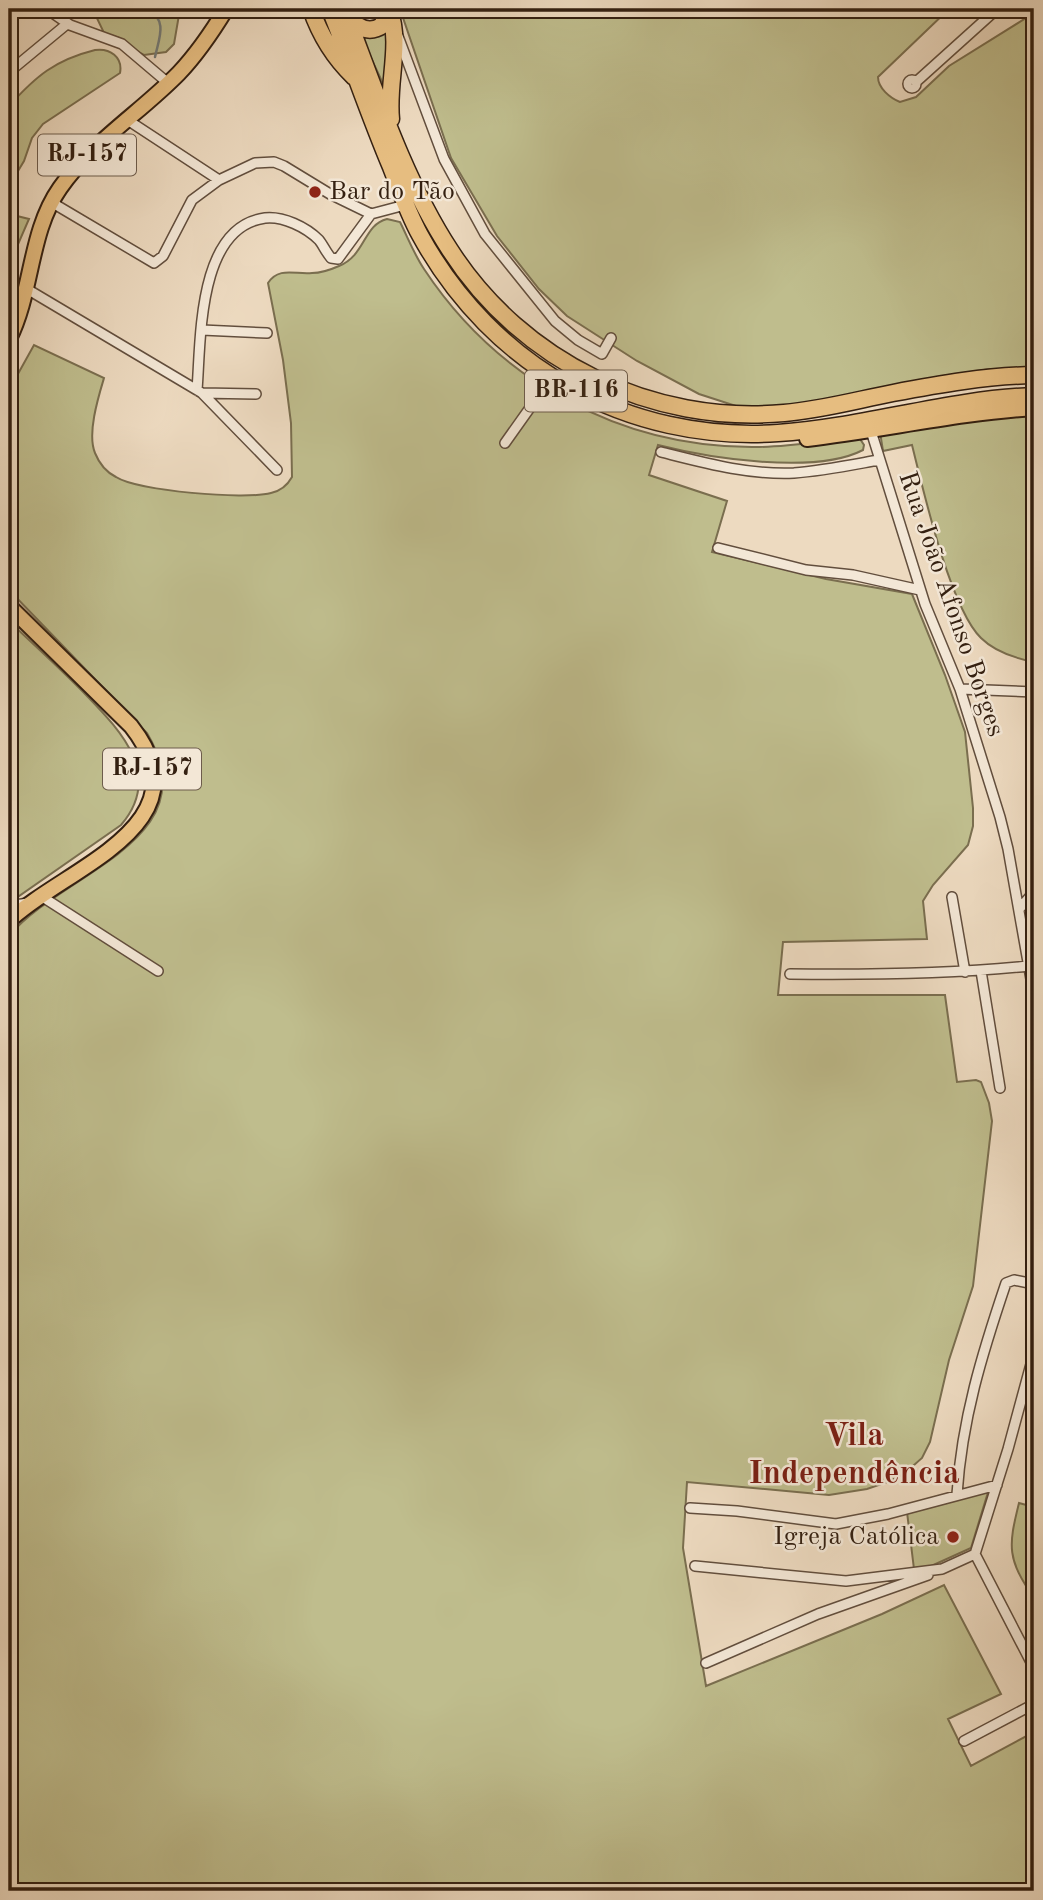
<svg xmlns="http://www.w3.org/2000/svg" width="1043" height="1900" font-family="'Old Standard TT',serif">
	<rect width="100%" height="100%" fill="#eddac0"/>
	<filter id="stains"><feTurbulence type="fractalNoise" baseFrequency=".00286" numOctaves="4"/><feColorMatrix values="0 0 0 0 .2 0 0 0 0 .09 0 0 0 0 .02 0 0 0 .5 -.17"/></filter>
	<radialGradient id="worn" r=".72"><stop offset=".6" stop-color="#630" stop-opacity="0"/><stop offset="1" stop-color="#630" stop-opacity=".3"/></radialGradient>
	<path fill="#bfbd8d" stroke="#7a6e4f" stroke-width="2" d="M88,9H180L174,44L166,52L144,55L130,48L119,38L104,33L96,16Z
		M400,9H949L878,77C878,88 890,98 900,102L916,97L949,66L1034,13V369H990L943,376L823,405L739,407L699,394L637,361L567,316L539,289L497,236L451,158Z
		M388,29L385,88L359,32Z
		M95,50C110,48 123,57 120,73L43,124L32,138L24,161L9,186V106C36,76 55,60 95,50Z
		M9,214L29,219L9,265Z
		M387,219L400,222C408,238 414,254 424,269C498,381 621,448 755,447C789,447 822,441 856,438L860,439L864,445L863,450C815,475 709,458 658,445L649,475L727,501L712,552L826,579L912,594L945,675L965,732L973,808V826L968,845L933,885L923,901L927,939L783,942L778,995H945L957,1082L976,1080L981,1082L989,1103L992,1121L973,1286L949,1360L930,1442L922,1458L904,1474L890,1481L867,1489L829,1495L687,1482L683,1548L706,1686L882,1614L944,1585L1001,1694L948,1719L971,1766L1034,1732V1891H9V936C63,871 211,841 147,733L9,590V390L34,345L104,378C98,398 87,434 95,453C99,463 106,472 116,477C138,491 245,500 271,493C280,491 287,486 292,477L291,423L283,360L268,283C279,266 296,275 312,273C321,273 330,270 339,266C366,255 363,225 387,219Z
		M1034,414V662C1014,658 995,652 981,638C950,608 923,489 912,445L883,451L880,432Z
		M9,621C35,646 62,670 87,696C122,732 163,776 121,825L9,903Z
		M989,1489L971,1548L929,1567L914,1569L907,1512Z
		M1019,1503L1034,1507V1598C1007,1559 1008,1547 1019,1503Z"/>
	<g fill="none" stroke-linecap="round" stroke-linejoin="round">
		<path stroke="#737b78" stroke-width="2.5" d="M148,9C168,21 159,38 155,57"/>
		<defs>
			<path id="minor" d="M47,9L70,25L122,44L168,83
				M398,36L444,159L485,234L555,321L578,340L602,354L611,338
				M9,72L67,24
				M908 84a4 4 0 1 1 8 0a4 4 0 1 1-8 0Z
				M916,82L997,9
				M126,119L219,180
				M51,202L154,263L163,256L192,200L219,180L255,163L274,162L284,166L330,194L371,214
				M27,289L202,393L277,470
				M202,330L267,333
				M197,390C201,341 197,227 265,218C283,216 306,227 319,240C323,245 326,252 331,258L338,259L371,214L405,205
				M202,393L256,394
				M871,431L925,604L960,689L1000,817L1008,849L1034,996
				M505,443L549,381
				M661,452C705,463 748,475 794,473C822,471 851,465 879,460
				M718,548L806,570L853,575L920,590
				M960,689L1034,692
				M41,896L158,971
				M952,897L965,972
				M9,906L28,903
				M1020,908L1034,892
				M981,971L1000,1088
				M790,974C870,975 949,974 1029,966
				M1034,1353L1008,1449L975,1554L1034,1668
				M957,1494C962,1419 982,1354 1006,1283L1014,1280L1034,1284
				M690,1508L737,1511L836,1524L888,1514L997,1485
				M695,1566L846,1581L942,1569L975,1554
				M706,1663L818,1614L928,1575
				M964,1741L1034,1704"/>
			<path id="primary" d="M9,339C33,291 29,232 60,188C92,142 140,113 179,73C197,54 212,32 226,9
				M807,439C883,430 958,413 1034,408
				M9,606L131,726C210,826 63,868 9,921"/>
			<path id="motorway" d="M311,9C320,35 334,58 354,77
				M330,9C351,61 369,115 391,167C400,190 408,213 420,235C492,367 628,443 778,433C865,427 947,399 1034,396
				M344,9C374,87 404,180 450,250C522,362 652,425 784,413C821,410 857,400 893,393C940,384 986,376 1034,375
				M389,9C402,45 387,82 391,119
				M349,17C358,29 370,34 383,25L386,9"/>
		</defs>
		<use href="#minor" stroke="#624e3d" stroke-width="12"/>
		<use href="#primary" stroke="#342011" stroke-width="18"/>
		<use href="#motorway" stroke="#342011" stroke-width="19"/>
		<use href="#minor" stroke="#f3e7d6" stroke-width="9"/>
		<use href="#primary" stroke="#e6bd80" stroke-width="14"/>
		<use href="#motorway" stroke="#e6bd80" stroke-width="16"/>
	</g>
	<g fill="#8f2418" stroke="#f3e7d6" stroke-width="2.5">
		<circle cx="315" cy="192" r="7"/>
		<circle cx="953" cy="1537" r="7"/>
	</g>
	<g text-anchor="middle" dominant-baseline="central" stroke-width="5" stroke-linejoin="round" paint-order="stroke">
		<g fill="#f3e7d6" stroke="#6d5c4c" stroke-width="2">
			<rect x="38" y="134.5" width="98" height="41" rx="5"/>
			<rect x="525" y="370.5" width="102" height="41" rx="5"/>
			<rect x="103" y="748.5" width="98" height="41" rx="5"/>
		</g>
		<g font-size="24" font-weight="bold" fill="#342011">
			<text x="87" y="155">RJ-157</text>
			<text x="576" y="391">BR-116</text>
			<text x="152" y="769">RJ-157</text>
		</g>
		<g font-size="26" fill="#342011" stroke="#f3e7d6" text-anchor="start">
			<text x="329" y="192">Bar do Tão</text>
			<text x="939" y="1537" text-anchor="end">Igreja Católica</text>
		</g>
		<g font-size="26" fill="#342011" stroke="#f3e7d6">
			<text transform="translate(951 604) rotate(71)">Rua João Afonso Borges</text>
		</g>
		<g font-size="33" font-weight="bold" fill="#7a1f14" stroke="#f3e7d6">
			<text x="854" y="1436">Vila<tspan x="854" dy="38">Independência</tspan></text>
		</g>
	</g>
	<rect width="1043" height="1900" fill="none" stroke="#eddac0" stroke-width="35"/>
	<rect x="10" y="10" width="1022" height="1879" fill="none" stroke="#342011" stroke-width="3.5"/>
	<rect x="18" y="18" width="1008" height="1865" fill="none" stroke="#342011" stroke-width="2"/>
	<rect width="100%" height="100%" filter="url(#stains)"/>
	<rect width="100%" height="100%" fill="url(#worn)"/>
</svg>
